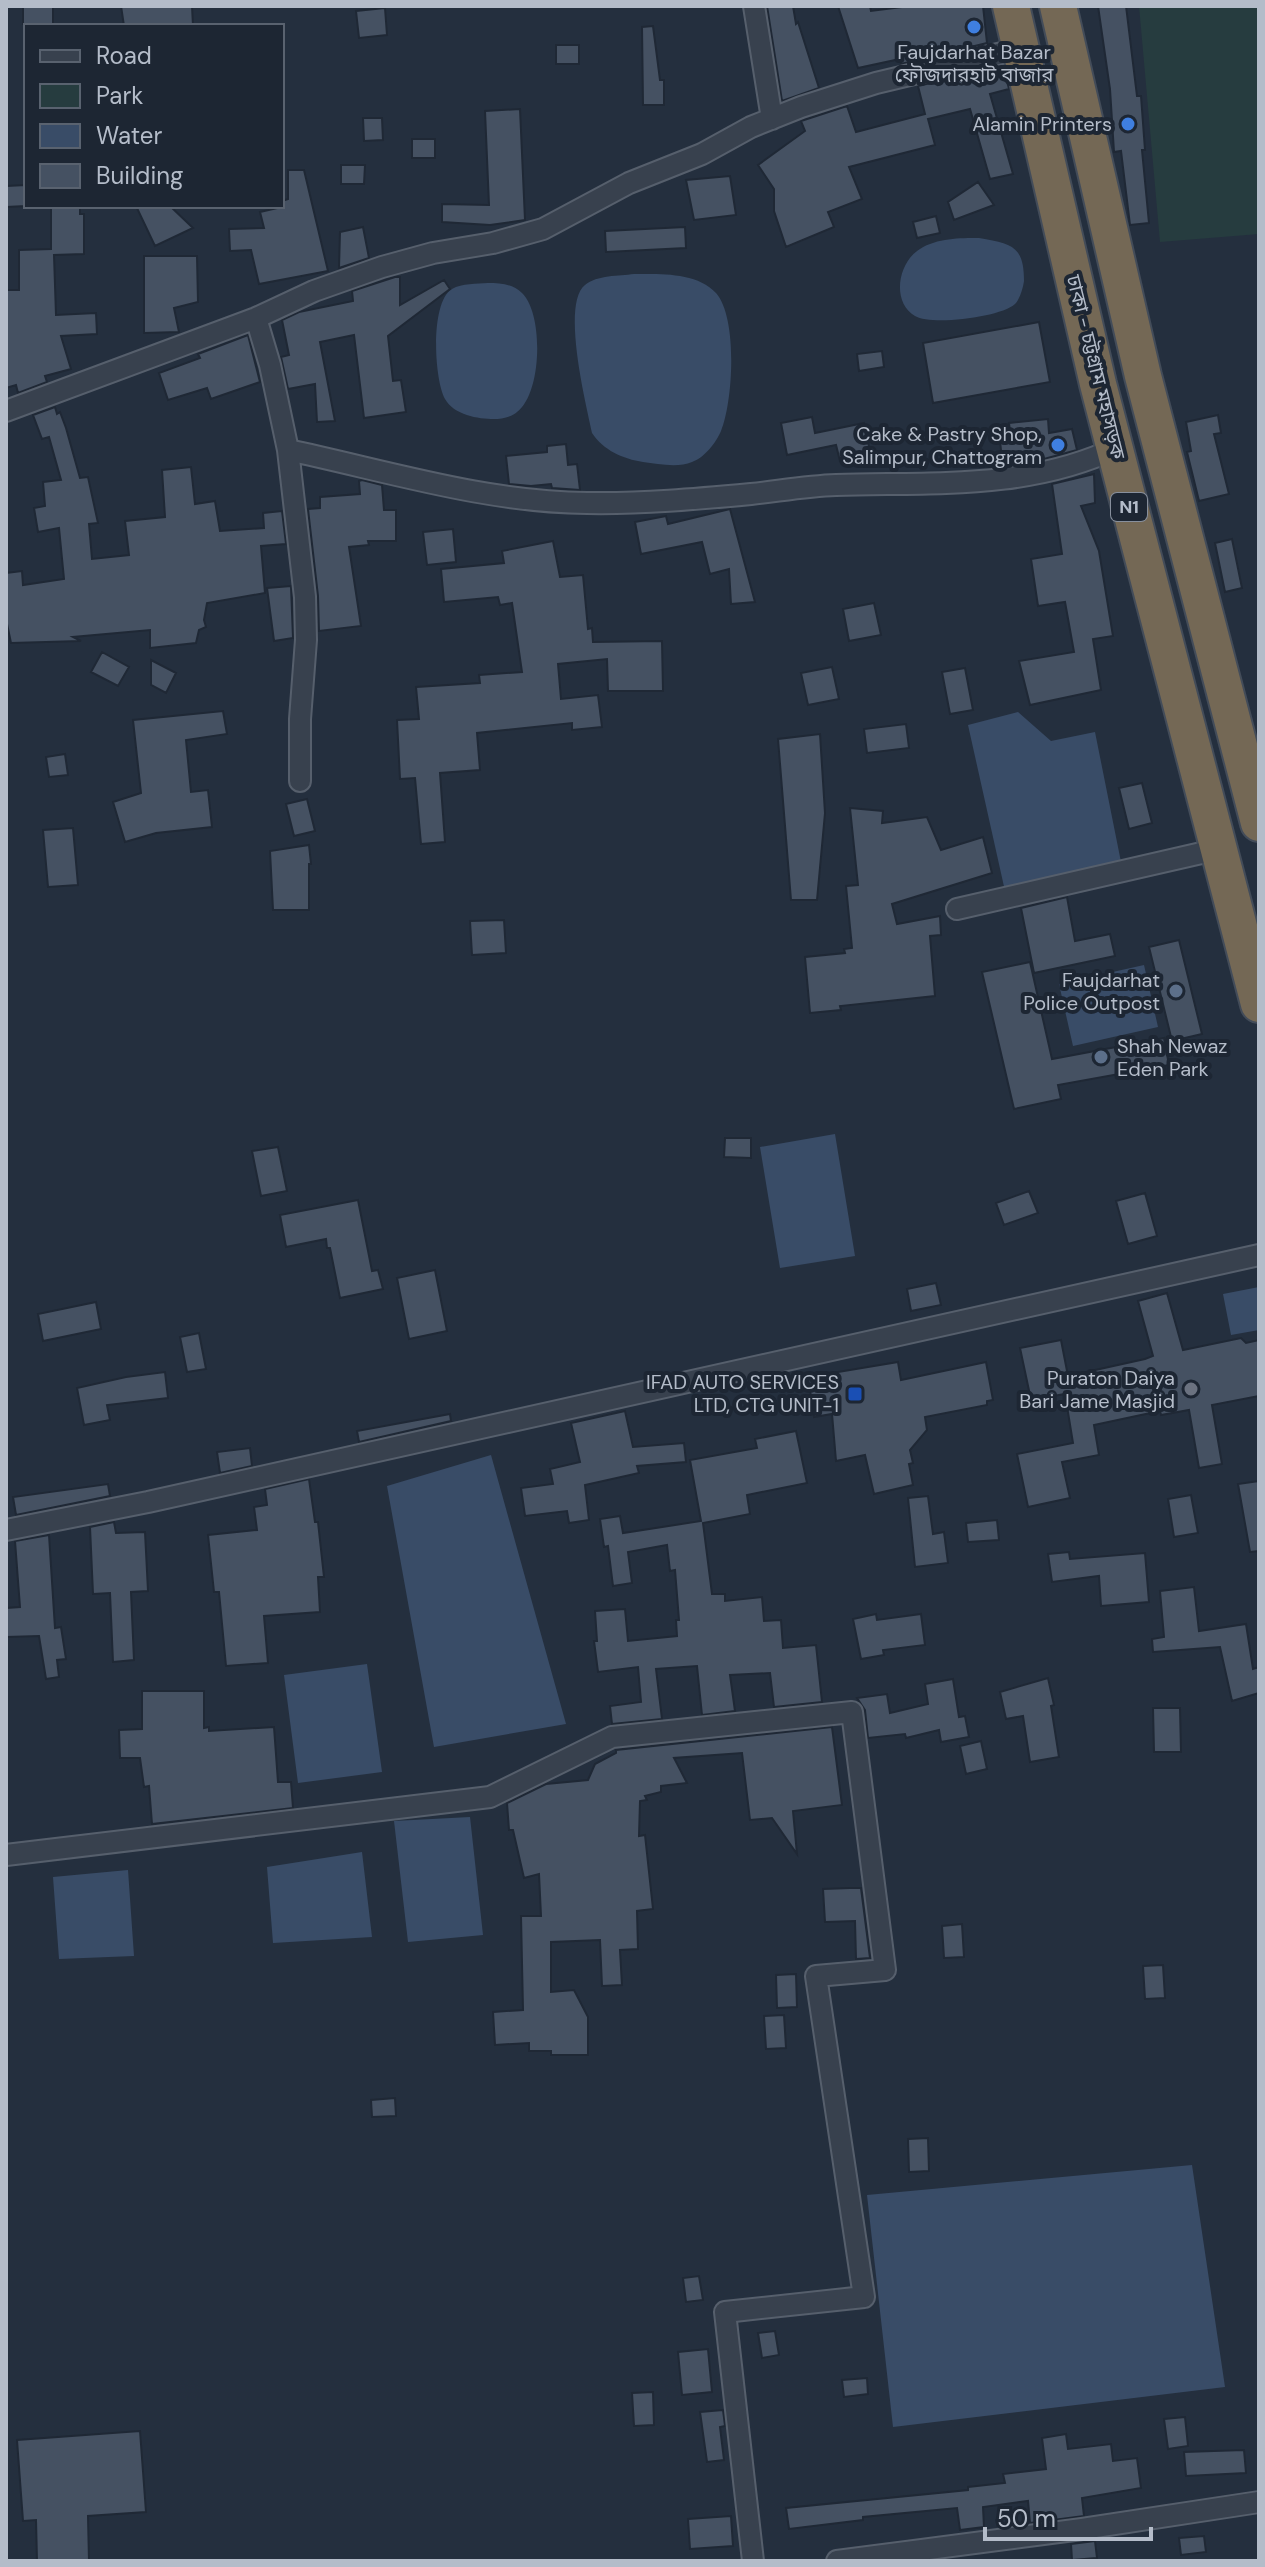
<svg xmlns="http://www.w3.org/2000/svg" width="1265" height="2567" font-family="'DM Sans','Noto Sans Bengali',sans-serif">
	<rect width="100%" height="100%" fill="#242f3e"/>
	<path fill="#263c3f" d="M1139,6H1259V234L1160,242Z"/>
	<path fill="#394c67" d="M979,238C1011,244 1024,245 1024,281C1023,288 1020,299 1015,304C1001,317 932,326 915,316C891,302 898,262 920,249C937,238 960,238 979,238Z
		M634,274C660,274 697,272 716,293C738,318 733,402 721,431C716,443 704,458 692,462C678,468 658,464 643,462C623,459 603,450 592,433C586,404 561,304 585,285C597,275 619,276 634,274Z
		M488,283C500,283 513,284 522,293C544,314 542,394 517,412C512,417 501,419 494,419C478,419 454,415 445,399C434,379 430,302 452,289C462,283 477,284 488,283Z
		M1018,712L1051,741L1095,732L1122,867L1005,891L968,725Z
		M1144,965L1158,1027L1073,1046L1059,984Z
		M835,1134L855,1256L780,1268L760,1147Z
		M1259,1287V1330L1231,1335L1223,1294Z
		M491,1455L566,1724L434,1747L387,1486Z
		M367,1664L382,1772L298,1783L284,1675Z
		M470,1817L483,1935L408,1942L394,1821Z
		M362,1852L372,1937L273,1943L267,1867Z
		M128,1870L134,1956L59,1959L53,1877Z
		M1192,2165L1225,2387L893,2427L867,2195Z"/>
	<path fill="#455162" stroke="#1f2835" stroke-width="2" d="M23,6H53V24H23Z
		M121,6H192L193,26H124Z
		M767,6H793L796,24L798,22L819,88L782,101Z
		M838,6H870L871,11L910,6H983L987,43L901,64L900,59L858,68Z
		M1098,6H1126L1137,96H1141L1145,150H1142L1149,223L1130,225L1121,151L1114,152L1110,89Z
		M385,8L387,35L359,38L356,11Z
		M653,26L660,80H664V105H643L642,27Z
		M556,45H579V64H556Z
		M989,69L990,76L1005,72L1009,89L990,94L1013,174L990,179L970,109L928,119L935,145L849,167L862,199L828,212L834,227L786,247L774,211V189L758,165L805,131L801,121L847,106L856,132L925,114L918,86Z
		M520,109L525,220L490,225L442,222V204L489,205L485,111Z
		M363,118H382L383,140L364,141Z
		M412,139H435V158H412Z
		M341,165H365L364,184H341Z
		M288,170H304L328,271L259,284L251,250L230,251L229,229L264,228L260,212L282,207V201L288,199Z
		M730,176L736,215L694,220L686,180Z
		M978,182L994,205L954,220L948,202Z
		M26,185V206L6,207V186Z
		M51,206H80V214H84V254L54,255L56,315L96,313L97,334L61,336L71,369L45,376L47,382L18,393L16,385L6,388V290H19V250L51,249Z
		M136,206H170L193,228L155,246Z
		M936,216L940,233L917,238L913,222Z
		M363,227L369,258L339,268L340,232Z
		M685,227L686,248L606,252L605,231Z
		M144,256H197L198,302L174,308L179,332L144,333Z
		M395,277H400V305L444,280L450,289L388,336L393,381L401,380L406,412L364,418L354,335L320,342L335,421L317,422L315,384L288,389L281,357L289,355L282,320L299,312L353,301L352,291Z
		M1039,322L1050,382L933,403L923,343Z
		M248,335L260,382L211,399L207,388L168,400L159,373L200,358L198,354Z
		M882,351L884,367L859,371L857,354Z
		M55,407L57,414L60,412L66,428L80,478L88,477L98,523L89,524L92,559L129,555L125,521L165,517L162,470L191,467L195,504L215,501L220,531L264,528L263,513L282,511L286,544L261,546L265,593L207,603L204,620L206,627L199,630L196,643L150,648V630L73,637L81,641L11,643L6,619V573L22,571L23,585L64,579L59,528L38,532L34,508L45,506L43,482L61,480L49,437L42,439L33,415Z
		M1218,415L1221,433L1214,434L1229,494L1199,501L1187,452L1191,451L1186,422Z
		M812,417L815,433L864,423L871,456L840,461L836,445L787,455L781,423Z
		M1048,419L1049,433L1072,429L1077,450L1044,459L1042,453L1002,459L1000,441L1011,439L1009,423Z
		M566,444L568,465L577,464L580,490L552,488L551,484L531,486L509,484L506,456L547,452V446Z
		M1094,474L1095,503L1081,506L1099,551L1113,636L1093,639L1101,690L1030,705L1019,661L1074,652L1065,602L1038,606L1031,559L1062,554L1052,484Z
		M362,480L382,485L384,510H396V541H368L369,545L349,547L361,626L319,631L318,596L308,509L320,508V497L360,494L359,481Z
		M730,509L755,602L731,604L729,569L710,574L702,542L641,554L635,522L666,516L668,524Z
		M453,529L456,562L427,565L423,532Z
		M1232,539L1242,588L1225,592L1215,543Z
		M553,541L560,577L583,575L588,629L592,628L593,642L662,641L663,691H608L607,659L558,664L561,699L598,695L602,727L572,730V723L477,733L480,770L440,773L445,842L421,844L415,778L400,779L397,720L419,719L416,687L480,683L479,675L522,672L512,603L500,605L498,597L444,602L441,569L504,563L502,551Z
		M291,586L293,638L274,641L267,588Z
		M874,603L881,635L849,641L843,609Z
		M102,652L129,667L118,686L91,672Z
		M151,660L176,673L166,693L151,685Z
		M832,667L839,699L808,705L801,673Z
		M965,668L973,710L950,714L942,672Z
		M223,711L227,734L186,740L191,792L208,790L212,827L156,833L125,842L113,802L141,793L133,720Z
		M906,724L909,748L867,753L864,729Z
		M820,734L825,813L817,900H791L778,739Z
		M65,754L68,775L49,777L46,757Z
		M1142,783L1152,823L1129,829L1119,788Z
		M307,799L315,831L294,836L286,804Z
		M850,808L883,811L882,823L927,817L941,850L983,837L992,873L892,904L897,924L940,916L941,935L930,936L935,996L840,1006L841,1010L810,1013L805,957L845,953L844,949L852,948L846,886L858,885Z
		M73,828L78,885L48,887L43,830Z
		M309,845L311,864H309V910H273L270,851Z
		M1067,897L1075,941L1110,934L1115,956L1034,973L1021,908Z
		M504,920L506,953L472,955L470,921Z
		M1179,940L1202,1034L1172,1041L1149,947Z
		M1030,962L1052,1059L1164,1038L1169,1065L1058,1085L1061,1099L1014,1109L982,972Z
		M725,1138H751V1158L724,1157Z
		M278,1147L287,1191L261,1196L252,1151Z
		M1029,1191L1038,1213L1004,1225L996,1203Z
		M1145,1193L1157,1236L1128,1244L1116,1201Z
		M358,1200L372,1271L378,1270L383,1289L340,1298L330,1248H327L326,1239L286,1247L280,1215Z
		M435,1270L447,1331L409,1339L397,1278Z
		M936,1283L941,1305L911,1311L907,1289Z
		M1167,1293L1183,1350L1241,1338L1246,1343L1259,1340V1396L1212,1405L1222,1464L1199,1468L1189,1410L1161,1415L1160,1411L1094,1425L1099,1455L1062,1462L1070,1498L1028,1507L1017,1454L1073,1443L1065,1394L1031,1400L1020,1348L1061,1340L1068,1376L1145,1359L1153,1356L1138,1301Z
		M96,1302L101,1329L43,1341L38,1314Z
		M199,1333L206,1369L187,1372L180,1337Z
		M898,1362L901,1380L986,1362L993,1400L987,1401V1405L925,1417L927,1430L910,1450L913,1463L909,1464L913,1485L874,1494L865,1455L836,1461L832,1414L814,1417L808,1377Z
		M165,1372L168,1398L107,1405L110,1420L84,1425L77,1388L126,1377Z
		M625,1411L633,1447L684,1443L686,1462L637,1466L639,1473L585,1485L589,1520L569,1523L567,1511L525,1516L521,1488L553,1484L550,1469L580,1462L571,1423Z
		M450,1414L451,1421L359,1442L357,1431Z
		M796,1431L807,1483L747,1495L750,1514L703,1523L712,1594H725V1601L762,1597L764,1621L781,1620L783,1648L816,1645L822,1702L774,1707L770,1673L730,1675L735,1711L702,1715L697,1666L656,1669L662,1719L612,1724L610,1706L641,1702L638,1667L598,1672L594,1641H597L595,1611L625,1609L628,1641L677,1636L676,1620H679L675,1570L670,1571L667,1545L628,1552L632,1583L613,1586L608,1546L604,1547L600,1519L620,1516L623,1533L701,1521L690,1460L757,1448L755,1439Z
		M250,1448L252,1466L220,1473L217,1452Z
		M309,1479L315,1522H318L324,1577H318L320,1612L264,1616L268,1663L226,1666L219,1592H214L208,1535L257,1530L254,1507L267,1505L265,1489Z
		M1259,1481V1551L1250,1552L1238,1484Z
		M108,1484L110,1496L16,1515L13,1497Z
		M1191,1495L1198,1533L1174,1537L1168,1499Z
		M928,1496L933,1534L944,1532L948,1563L915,1567L908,1498Z
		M997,1520L999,1540L968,1542L966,1523Z
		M114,1522L116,1533L145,1532L148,1591L131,1592L134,1660L113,1662L110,1593L93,1594L90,1527Z
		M49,1535L55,1628L61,1627L66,1659L57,1660L59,1677L46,1679L39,1636L6,1637V1608L20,1607L15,1541Z
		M1069,1552L1070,1559L1145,1553L1149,1602L1101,1606L1099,1576L1052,1582L1048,1554Z
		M1194,1587L1199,1631L1246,1624L1253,1669L1259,1667V1693L1232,1701L1220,1647L1153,1652L1152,1639L1164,1637L1160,1591Z
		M876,1614L877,1620L921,1614L925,1645L883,1650L884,1655L861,1659L853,1619Z
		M1048,1678L1054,1705L1051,1706L1059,1757L1030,1762L1023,1716L1006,1719L1000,1692Z
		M953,1679L959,1717L965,1716L969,1737L941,1742L939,1730L906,1738L905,1734L868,1738L865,1710L857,1698L887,1694L890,1713L928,1704L925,1684Z
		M142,1691H204V1728L209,1727V1731L274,1727L278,1782H291L293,1808L152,1824L149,1786L144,1787L140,1758H120L119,1730L142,1729Z
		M1153,1708H1180L1181,1752H1154Z
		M832,1727L842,1805L793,1811L797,1854L772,1818L750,1820L742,1753L674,1758L687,1783L661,1786V1792L645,1796L647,1800L640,1801L639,1836L645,1835L653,1909L637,1911L638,1949L620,1950L622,1985L602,1986L600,1940L551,1942V1992L574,1990L588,2017V2055H551V2051H529V2043L495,2045L493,2012L523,2010L521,1916H541L539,1874L524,1878L513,1830H509L507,1803L546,1784L588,1780L595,1764L616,1753V1750Z
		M981,1741L987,1769L966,1774L960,1746Z
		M850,1888H861L870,1958L856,1959L855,1921L825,1922L823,1889Z
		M962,1924L964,1957L944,1958L942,1926Z
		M1163,1965L1165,1998L1145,1999L1143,1966Z
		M796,1974L797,2007L777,2008L776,1975Z
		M784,2015L786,2048L766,2049L764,2016Z
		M395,2098L396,2116L372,2117L371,2100Z
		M928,2138L929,2171L909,2172L908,2139Z
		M699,2276L703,2300L686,2302L683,2278Z
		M775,2331L779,2355L762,2358L758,2333Z
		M708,2349L712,2392L682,2395L678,2352Z
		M867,2378L868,2394L844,2397L842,2380Z
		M653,2392L654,2425L634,2426L632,2393Z
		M723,2410L725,2426L720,2427L724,2460L707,2462L700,2412Z
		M1185,2417L1188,2446L1168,2449L1164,2419Z
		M140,2431L146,2512L88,2516L89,2561H37L36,2520L23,2521L17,2440Z
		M1066,2434L1068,2449L1111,2444L1113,2461L1137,2458L1141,2488L1082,2498L1084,2516L1030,2523L1028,2501L983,2507L984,2527L960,2530L957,2508L863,2517V2520L789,2529L786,2508L968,2490V2487L1005,2483L1003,2474L1046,2469L1042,2438Z
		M1244,2450L1246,2473L1186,2476L1184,2452Z
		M731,2516L733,2546L690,2549L688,2519Z
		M1204,2536L1206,2552L1181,2555L1179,2538Z
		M1095,2541L1097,2558L1072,2560L1071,2544Z"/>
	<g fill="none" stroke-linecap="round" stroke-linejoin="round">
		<defs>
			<path id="street" d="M754,6L772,119
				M256,318L270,365L288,450L305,597L306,640L300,719V781
				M6,411L256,318L314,291L382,267L433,253L493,243L543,229L629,183L702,154L751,127L801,107L876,83L1019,49
				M288,450C387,471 485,502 587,503C641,504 697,499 751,494C779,491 807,486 836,485C931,482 1028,490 1116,448
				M957,909L1219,849
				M6,1530L148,1502L1259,1255
				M6,1855L490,1797L612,1737L852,1712L885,1970L816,1976L864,2297L725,2312L753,2561
				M837,2561L1082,2529L1259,2502"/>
			<path id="highway" d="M1011,6L1098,384L1259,1004
				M1058,6L1143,376L1259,823"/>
		</defs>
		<use href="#street" stroke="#565f6c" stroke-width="24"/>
		<use href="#highway" stroke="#434c59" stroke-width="40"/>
		<use href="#street" stroke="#38414e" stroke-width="20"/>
		<use href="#highway" stroke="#746855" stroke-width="36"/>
	</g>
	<g fill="#3f7fe0" stroke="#1d2633" stroke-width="3">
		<circle cx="974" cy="27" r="8"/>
		<circle cx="1128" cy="124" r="8"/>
		<circle cx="1058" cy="445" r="8"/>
	</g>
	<g fill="#5c6f8a" stroke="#1d2633" stroke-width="3">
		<circle cx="1176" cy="991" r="8"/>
		<circle cx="1101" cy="1057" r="8"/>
	</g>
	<circle fill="#6b7280" stroke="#1d2633" stroke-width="3" cx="1191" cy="1389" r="8"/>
	<rect fill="#1a4fb4" stroke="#1d2633" stroke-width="3" x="847" y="1386" width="16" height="16" rx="4"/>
	<g text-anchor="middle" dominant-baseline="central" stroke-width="8" stroke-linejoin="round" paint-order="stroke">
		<rect fill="#1d2633" stroke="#878f9c" stroke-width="2" x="1111" y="493" width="36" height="28" rx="6"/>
		<g font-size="18" font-weight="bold" fill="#b4bcc9">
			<text x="1129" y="507">N1</text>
		</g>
		<g font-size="20" fill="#b4bcc9" stroke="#1d2633" text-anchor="end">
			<text x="974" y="52" text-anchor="middle">Faujdarhat Bazar<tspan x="974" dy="23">ফৌজদারহাট বাজার</tspan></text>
			<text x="1112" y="124">Alamin Printers</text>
			<text x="1042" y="434">Cake &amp; Pastry Shop,<tspan x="1042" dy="23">Salimpur, Chattogram</tspan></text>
			<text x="1160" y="980">Faujdarhat<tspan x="1160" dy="23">Police Outpost</tspan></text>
			<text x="1117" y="1046" text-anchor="start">Shah Newaz<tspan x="1117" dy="23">Eden Park</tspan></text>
			<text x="1175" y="1378">Puraton Daiya<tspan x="1175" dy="23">Bari Jame Masjid</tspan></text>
			<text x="839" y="1382">IFAD AUTO SERVICES<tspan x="839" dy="23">LTD, CTG UNIT-1</tspan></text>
		</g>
		<g font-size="20" fill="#b4bcc9" stroke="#1d2633">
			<text transform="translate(1096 367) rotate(76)">ঢাকা - চট্টগ্রাম মহাসড়ক</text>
		</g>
	</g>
	<rect width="1265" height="2567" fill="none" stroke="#b4bcc9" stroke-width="16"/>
	<rect x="24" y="24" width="260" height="184" fill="#1d2633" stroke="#59626f" stroke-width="2"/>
	<rect x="40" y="50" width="40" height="12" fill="#38414e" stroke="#59626f" stroke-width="2"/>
	<text x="96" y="64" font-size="24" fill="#b4bcc9">Road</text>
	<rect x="40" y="84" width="40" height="24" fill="#263c3f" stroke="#59626f" stroke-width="2"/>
	<text x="96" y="104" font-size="24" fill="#b4bcc9">Park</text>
	<rect x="40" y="124" width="40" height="24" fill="#394c67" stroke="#59626f" stroke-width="2"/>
	<text x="96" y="144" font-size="24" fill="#b4bcc9">Water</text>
	<rect x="40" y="164" width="40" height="24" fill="#455162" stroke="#59626f" stroke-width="2"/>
	<text x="96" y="184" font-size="24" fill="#b4bcc9">Building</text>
	<path d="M985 2527v12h166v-12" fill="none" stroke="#b4bcc9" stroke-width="4"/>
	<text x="997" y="2527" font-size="24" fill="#b4bcc9" stroke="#1d2633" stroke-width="6" paint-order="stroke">50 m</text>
</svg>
